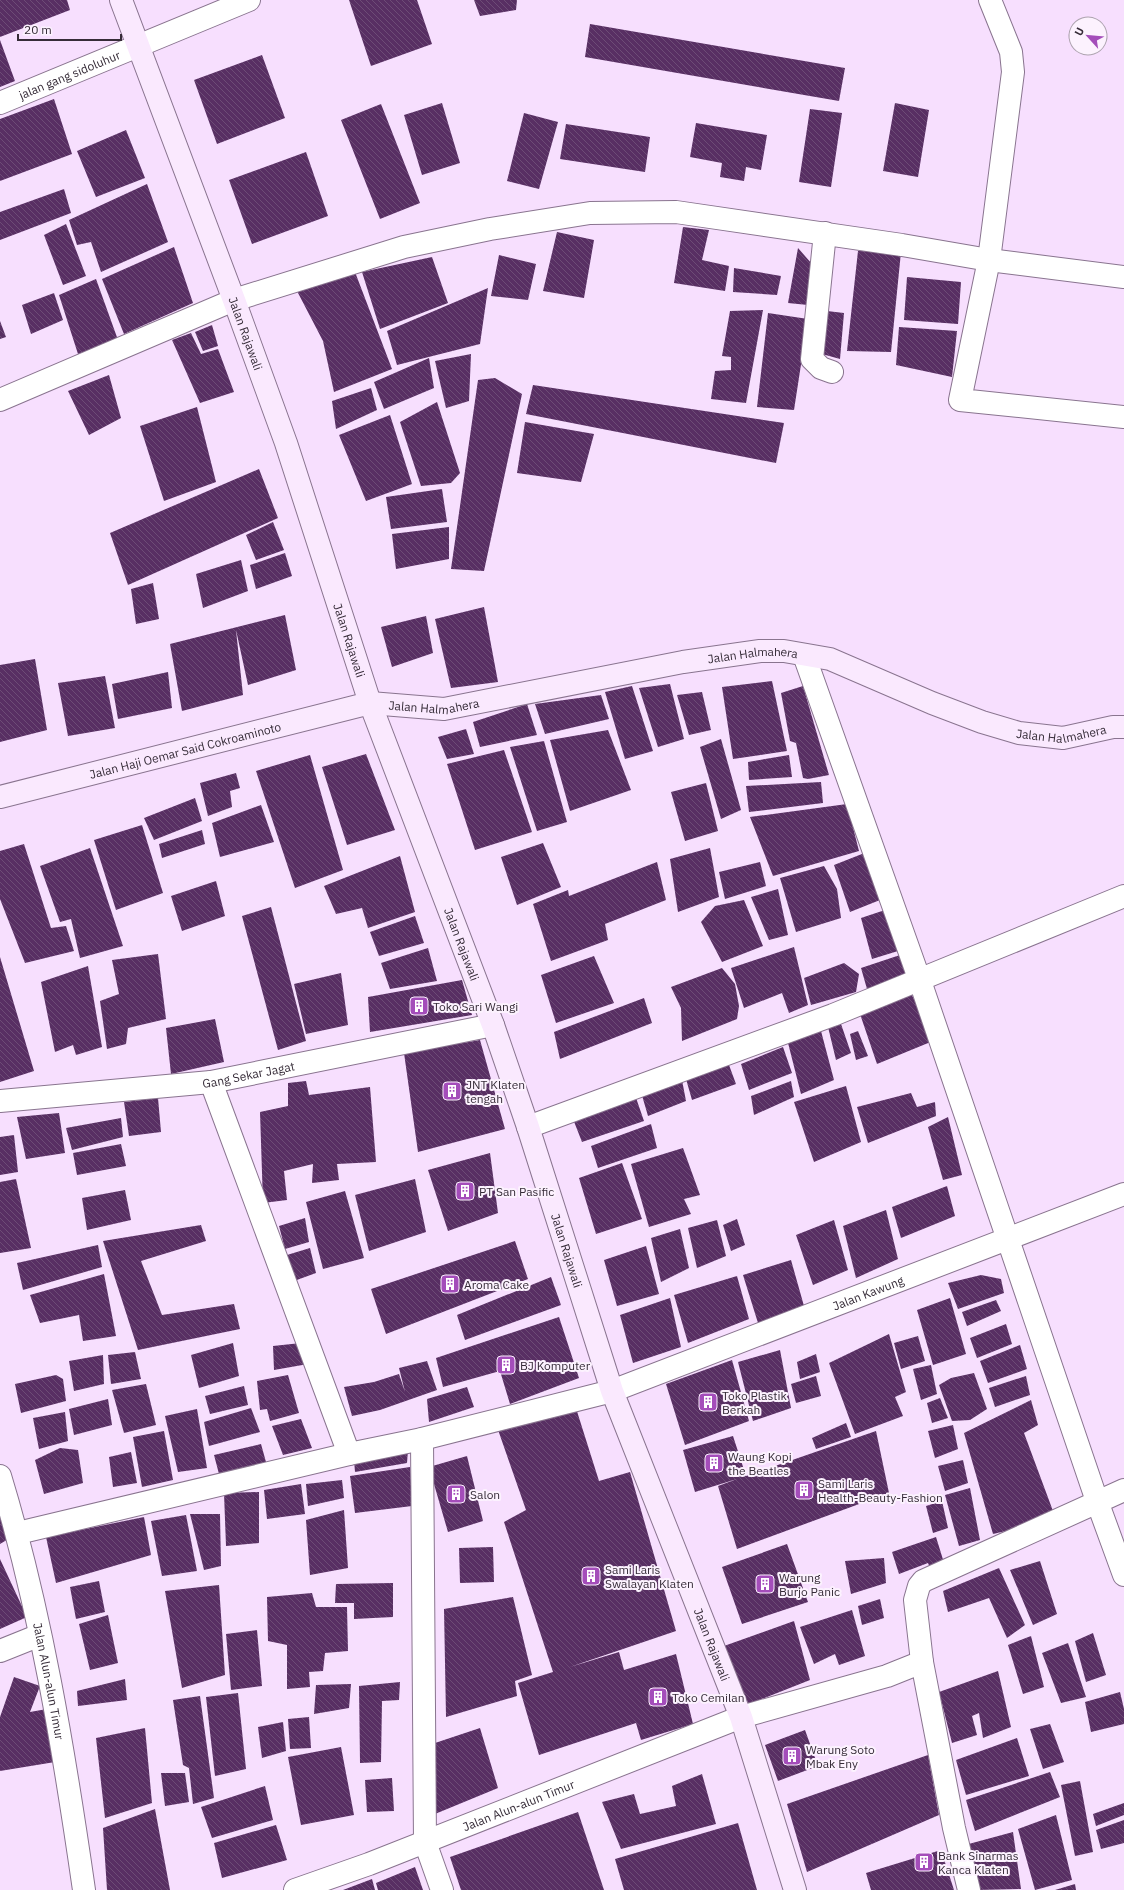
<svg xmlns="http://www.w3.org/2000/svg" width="1124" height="1890" font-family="'IBM Plex Sans',sans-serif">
	<defs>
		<pattern id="building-back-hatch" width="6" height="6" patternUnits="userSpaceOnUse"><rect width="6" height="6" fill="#582f63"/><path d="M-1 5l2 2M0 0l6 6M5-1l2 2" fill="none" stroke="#6d4c76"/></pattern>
	</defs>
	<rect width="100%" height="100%" fill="#f7dffe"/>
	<path fill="url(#building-back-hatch)" d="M0,0H67L70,10L0,37Z
		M349,0H417L432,44L371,66Z
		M474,0H517L516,10L480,16Z
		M590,24L845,68L839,101L585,57Z
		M0,40L15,81L0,87Z
		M262,55L285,118L217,144L194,80Z
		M54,99L72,154L0,181V119Z
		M442,103L460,163L422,175L404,115Z
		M895,103L929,110L918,177L883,171Z
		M381,104L420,203L380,219L341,120Z
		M810,109L842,113L831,187L799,182Z
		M524,113L558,122L539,189L507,181Z
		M696,123L767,135L761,170L746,167L744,181L720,177L722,163L690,157Z
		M566,124L650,137L645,172L560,159Z
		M126,130L145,178L96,197L77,151Z
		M306,152L328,216L252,244L229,180Z
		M147,184L168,242L101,272L91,242L77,245L69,220Z
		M64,189L71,213L0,240V212Z
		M66,224L86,276L63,285L44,235Z
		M683,227L709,230L702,260L729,266L725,291L674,283Z
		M557,232L594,240L584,298L543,291Z
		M174,247L193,303L124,334L102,279Z
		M798,248L812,264L808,305L788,303Z
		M858,251L901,252L891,352L847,351Z
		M499,255L536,264L528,300L491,296Z
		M432,257L448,303L380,329L362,272Z
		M734,268L781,276L777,295L733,292Z
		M355,272L392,369L334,392L323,341L297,291Z
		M907,277L961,282L958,324L904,320Z
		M96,279L118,340L78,354L59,295Z
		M488,288L480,344L397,365L387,331Z
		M54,293L63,320L31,334L22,305Z
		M763,310L746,403L711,399L715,371L731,370V357L722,356L730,311Z
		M827,311L844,313L840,359L822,354Z
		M768,313L808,319L794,410L757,407Z
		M0,321L6,337L0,339Z
		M212,325L218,346L203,351L195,332Z
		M899,327L957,331L952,377L896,365Z
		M191,333L201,354L218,349L234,392L200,403L172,340Z
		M471,354L469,401L446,408L435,361Z
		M429,358L434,388L384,409L374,382Z
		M109,375L121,418L89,435L68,391Z
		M495,378L522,394L484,571L451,569L478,380Z
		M533,385L784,423L776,463L526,414Z
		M371,388L377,410L336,429L332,401Z
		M437,402L460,473L451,483L421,486L400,422Z
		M197,407L216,482L164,501L140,426Z
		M390,415L412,484L366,501L339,435Z
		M525,422L594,434L581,482L517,473Z
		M259,469L278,518L128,585L110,533Z
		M442,489L447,522L391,529L386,497Z
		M273,522L284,550L256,560L246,535Z
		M449,527V559L396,569L392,534Z
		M285,553L292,576L256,589L250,565Z
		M241,560L248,591L203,608L196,574Z
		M153,583L159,619L136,624L131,589Z
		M484,607L498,682L451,688L435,619Z
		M285,615L296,670L248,685L236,630L243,695L182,711L170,644Z
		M426,616L433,653L392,667L381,627Z
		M35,659L47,730L0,742V665Z
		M168,672L172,708L118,719L112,684Z
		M105,676L115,728L68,736L58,683Z
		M772,681L787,751L733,759L722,687Z
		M670,684L684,739L658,747L639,688Z
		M632,686L653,751L625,759L605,692Z
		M803,686L829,775L808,779L803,778L796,743L790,741L781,693Z
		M702,692L711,730L689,735L677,695Z
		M601,695L609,719L545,734L535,704Z
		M527,704L537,735L480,747L473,722Z
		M466,729L474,754L447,759L438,737Z
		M608,730L631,790L570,811L550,740Z
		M721,739L741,810L721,819L700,747Z
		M544,741L567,822L537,831L510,747Z
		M504,750L532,832L475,850L447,764Z
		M366,754L395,830L347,845L322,767Z
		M310,755L343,870L295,888L256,771Z
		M789,755L792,777L749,780L748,762Z
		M236,773L240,788L230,791L232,807L208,816L200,783Z
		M821,782L823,803L749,812L746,786Z
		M706,783L718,831L685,841L671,792Z
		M195,798L202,821L154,840L144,818Z
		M847,804L859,851L773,876L750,817Z
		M261,805L274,842L220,857L212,823Z
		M142,825L163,893L116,910L94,840Z
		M202,830L205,844L162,858L159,844Z
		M543,843L561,887L517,905L501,857Z
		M24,844L51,928L66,926L74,951L25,963L0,899V851Z
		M90,848L123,946L80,958L71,919L60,922L40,866Z
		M710,848L719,897L678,912L670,859Z
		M867,852L885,898L850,912L834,865Z
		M400,856L415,912L368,928L362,908L336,914L324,886Z
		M657,862L666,900L605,924L608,940L551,961L533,904L568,890L569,896Z
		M760,862L766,886L725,899L719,872Z
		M824,866L837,889L841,918L796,932L780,878Z
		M216,881L225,916L182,931L171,896Z
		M778,889L788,935L769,940L751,897Z
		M744,900L763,946L722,962L701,922L715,906Z
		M271,907L306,1041L278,1050L242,916Z
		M885,910L898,951L872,959L861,918Z
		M415,916L424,943L379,956L370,932Z
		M794,947L808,1005L789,1013L782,993L744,1008L731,968Z
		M428,948L437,981L390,989L381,963Z
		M158,954L166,1019L128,1028L126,1044L107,1049L100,1001L119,994L112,960Z
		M900,955L906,975L867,989L861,968Z
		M594,956L614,1003L556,1023L541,975Z
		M0,957L34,1071L0,1082Z
		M844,963L859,974L856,992L811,1005L804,978Z
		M88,966L102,1047L76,1055L73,1045L55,1052L41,982Z
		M722,968L735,984L739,1006L737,1019L682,1041L681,1008L671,987Z
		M341,973L348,1025L306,1034L294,984Z
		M462,980L472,1015L370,1032L368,997Z
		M912,995L933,1041L877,1064L860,1014Z
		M644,998L652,1023L560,1059L554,1032Z
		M215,1019L224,1062L171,1074L166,1028Z
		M841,1024L851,1053L836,1060L828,1027Z
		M821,1031L834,1080L801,1094L787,1039Z
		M858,1031L868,1056L856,1060L850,1034Z
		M480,1040L505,1129L418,1152L404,1053Z
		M783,1047L792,1073L749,1090L741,1064Z
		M729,1065L736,1084L692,1100L686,1079Z
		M682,1080L686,1101L648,1116L641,1092Z
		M306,1081L309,1095L370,1087L376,1162L337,1164L339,1180L312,1183L313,1164L284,1171L287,1200L263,1203L260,1112L288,1106V1083Z
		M791,1081L794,1097L754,1115L751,1096Z
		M846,1086L861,1142L814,1162L794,1102Z
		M911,1093L917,1107L935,1102L936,1116L868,1143L857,1107Z
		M635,1095L644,1121L582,1142L573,1119Z
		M158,1098L161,1132L129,1136L124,1102Z
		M59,1113L65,1153L26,1159L17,1117Z
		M948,1117L962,1175L943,1180L928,1127Z
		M121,1118L123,1137L72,1150L66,1128Z
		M651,1124L657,1148L598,1168L591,1146Z
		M14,1135L18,1172L0,1175V1137Z
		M121,1144L126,1166L77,1175L73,1153Z
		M683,1148L700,1195L684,1199L691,1214L649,1227L631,1164Z
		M490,1153L498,1213L448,1231L428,1170Z
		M622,1163L642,1219L596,1234L579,1178Z
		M16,1179L31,1248L0,1253V1182Z
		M415,1179L426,1232L369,1251L355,1195Z
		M947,1186L955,1216L901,1238L892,1207Z
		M125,1190L131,1220L87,1230L82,1198Z
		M345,1191L364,1258L323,1269L306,1202Z
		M886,1210L898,1259L856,1278L843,1226Z
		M305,1218L309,1242L285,1249L279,1226Z
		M737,1219L745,1245L731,1251L723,1225Z
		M717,1220L726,1256L697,1268L688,1228Z
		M834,1220L848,1270L813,1285L796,1235Z
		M201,1225L206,1241L141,1261L162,1315L234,1304L240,1329L138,1350L103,1241Z
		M680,1229L689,1268L661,1282L651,1238Z
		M515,1241L528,1279L386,1334L371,1289Z
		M98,1245L102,1267L23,1290L17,1263Z
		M646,1246L659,1294L617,1306L604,1260Z
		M310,1248L316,1273L294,1281L287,1255Z
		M791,1260L804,1306L758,1323L743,1275Z
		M104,1274L116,1336L83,1341L79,1315L40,1323L30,1295Z
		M981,1275L1001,1279L1004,1293L958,1309L948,1283Z
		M737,1276L749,1319L688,1343L674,1295Z
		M551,1277L561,1305L465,1340L457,1315Z
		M670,1298L681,1347L633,1363L620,1315Z
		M950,1298L966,1354L933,1365L917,1310Z
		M996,1300L1001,1311L967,1326L962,1312Z
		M559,1317L579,1378L510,1404L500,1371L443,1387L436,1358Z
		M1006,1324L1012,1344L977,1358L970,1338Z
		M889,1334L906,1392L895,1397L903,1416L855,1434L829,1363Z
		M918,1336L925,1361L901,1369L894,1343Z
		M233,1343L239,1376L199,1388L191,1355Z
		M301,1343L308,1364L274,1370L273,1346Z
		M1020,1345L1027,1369L988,1383L980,1361Z
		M780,1350L791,1408L753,1421L738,1362Z
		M135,1352L141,1379L111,1384L108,1355Z
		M816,1354L820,1372L800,1379L797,1362Z
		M103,1355L104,1384L74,1391L69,1361Z
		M732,1360L749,1421L685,1445L666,1384Z
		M427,1361L437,1390L380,1410L352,1416L344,1387L374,1382L399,1374L405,1392L399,1368Z
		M931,1365L937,1394L921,1400L913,1369Z
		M974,1373L987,1409L970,1420L952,1421L939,1385L951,1378Z
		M56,1375L63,1379L66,1401L21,1413L15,1384Z
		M288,1375L299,1413L270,1421L267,1409L260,1410L257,1381Z
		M816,1376L821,1396L796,1403L791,1384Z
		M1026,1376L1030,1395L995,1407L989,1388Z
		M146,1384L156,1425L124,1433L112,1390Z
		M244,1386L248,1405L210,1414L205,1396Z
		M467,1387L474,1407L429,1422L427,1399Z
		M940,1398L948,1418L932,1423L927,1403Z
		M108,1399L112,1425L74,1435L69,1409Z
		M1031,1400L1038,1425L1024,1433L1053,1511L1006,1531L993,1534L964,1433Z
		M575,1405L599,1481L630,1472L676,1631L570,1667L619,1652L624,1670L676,1654L693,1724L641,1740L636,1723L539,1755L518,1683L553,1672L504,1522L526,1510L496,1424Z
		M251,1408L260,1432L209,1446L204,1422Z
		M197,1409L207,1468L178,1472L165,1416Z
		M65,1412L68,1441L39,1449L33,1418Z
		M301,1419L312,1448L283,1455L272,1426Z
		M846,1423L851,1437L816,1449L812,1438Z
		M953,1425L958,1449L935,1458L928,1431Z
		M164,1431L173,1480L142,1487L133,1437Z
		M876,1431L889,1493L737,1549L718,1486L737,1479L695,1492L683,1450L733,1436L746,1476Z
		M261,1444L266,1462L219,1474L214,1455Z
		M60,1448L78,1450L83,1483L44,1494L35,1460Z
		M408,1450L407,1463L355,1472L354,1460Z
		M131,1452L137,1483L113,1487L109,1457Z
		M467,1456L483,1521L448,1532L429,1467Z
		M963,1460L968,1483L945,1491L938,1466Z
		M410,1467L412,1506L355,1513L350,1476Z
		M342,1480L344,1498L308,1506L306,1484Z
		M301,1484L305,1514L267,1519L264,1490Z
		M970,1488L980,1540L959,1546L945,1495Z
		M259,1492V1543L226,1546L224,1493Z
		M942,1501L948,1528L933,1533L926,1506Z
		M344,1510L348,1568L310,1575L306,1520Z
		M190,1514H220L221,1566L204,1570Z
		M186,1515L197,1571L162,1576L151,1521Z
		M144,1517L151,1555L56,1583L46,1537Z
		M0,1518L10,1538L0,1544Z
		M936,1537L945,1566L931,1571L928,1563L899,1574L892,1552Z
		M787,1544L808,1602L742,1624L722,1567Z
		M493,1547L494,1582L460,1583L459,1548Z
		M884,1558L886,1583L851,1594L845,1561Z
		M0,1559L27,1617L0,1629Z
		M1040,1561L1057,1614L1033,1625L1010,1570Z
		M999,1568L1025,1625L1007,1638L989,1598L948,1612L943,1591Z
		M99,1581L105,1612L76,1619L70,1587Z
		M393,1583V1617L354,1619V1603H335L336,1584Z
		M219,1585L225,1675L182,1688L165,1591Z
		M312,1593L316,1607H347L348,1651L325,1653L323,1671L309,1672L310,1687L287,1689V1645L268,1641L267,1597Z
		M513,1597L532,1675L515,1681L517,1696L446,1717L444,1609Z
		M880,1599L884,1618L862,1625L858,1606Z
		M852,1610L865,1656L839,1665L835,1654L814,1664L800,1627Z
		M108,1615L118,1663L90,1670L79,1624Z
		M794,1621L810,1680L744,1706L724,1646Z
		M257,1630L262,1686L231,1690L226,1634Z
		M1093,1633L1106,1675L1086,1682L1075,1641Z
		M1031,1636L1044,1687L1023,1694L1008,1645Z
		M1068,1643L1086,1697L1061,1703L1042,1653Z
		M998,1671L1011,1727L983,1738L979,1713L972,1716L977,1735L952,1743L939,1692Z
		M14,1677L40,1686L30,1712L47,1709L55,1762L0,1771V1717Z
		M125,1679L127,1700L78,1706L77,1691Z
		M400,1682L399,1700L382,1701L381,1762L360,1763L359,1686Z
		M351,1684L349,1708L314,1714L316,1685Z
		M1120,1692L1124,1709V1724L1091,1732L1085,1702Z
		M238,1693L246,1769L215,1776L206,1697Z
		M200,1696L214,1798L193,1804L189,1768L183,1765L173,1700Z
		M309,1717L311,1748L290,1749L288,1719Z
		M283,1722L286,1751L262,1758L258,1727Z
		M1050,1724L1064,1762L1043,1769L1030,1729Z
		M145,1728L152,1803L105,1818L96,1738Z
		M480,1728L498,1788L435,1814V1743Z
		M805,1730L818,1766L778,1781L765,1745Z
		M1017,1738L1029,1776L966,1795L956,1760Z
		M341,1747L354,1815L301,1825L288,1757Z
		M928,1755L939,1815L807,1872L787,1804Z
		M1050,1772L1060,1797L975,1831L966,1800Z
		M161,1773H185L189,1802L165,1806Z
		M702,1774L716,1824L621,1849L602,1802L634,1794L640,1814L676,1806L672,1786Z
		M392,1778L394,1811L367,1812L365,1780Z
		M1080,1781L1093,1852L1075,1856L1061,1785Z
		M265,1786L273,1820L212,1838L201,1807Z
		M1124,1803V1815L1096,1826L1093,1814Z
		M155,1809L170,1890H107L103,1828Z
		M578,1812L604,1890H461L450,1857Z
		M1056,1815L1072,1880L1035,1890L1018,1829Z
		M1124,1820V1843L1101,1849L1096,1830Z
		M738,1823L757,1890H624L615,1859Z
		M276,1825L287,1860L222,1878L214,1843Z
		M1013,1832L1021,1889L977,1890L965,1845Z
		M941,1850L954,1890H871L866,1873Z
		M415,1867L423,1890H378L376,1883Z
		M372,1879L375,1890H343Z
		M1075,1884L1076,1890H1055Z"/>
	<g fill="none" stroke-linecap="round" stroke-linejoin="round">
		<defs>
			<g id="street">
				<path d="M990,0L1011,52L1013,72L989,260L960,400L1124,417"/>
				<path id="s1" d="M0,103L249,0"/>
				<path d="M825,233L812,359L821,368L832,372"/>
				<path d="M0,400L234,300L404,247L490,229L590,213L676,212L902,245L989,260L1124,277"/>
				<path d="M804,655L920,981L1097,1501L1124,1575"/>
				<path d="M211,1082L349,1454"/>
				<path id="s2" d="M0,1101L211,1082L493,1025"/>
				<path d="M528,1127L833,1015L1124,896"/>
				<path d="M422,1439L425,1842L442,1890"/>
				<path id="s3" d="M0,1476C41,1611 64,1751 84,1890"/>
				<path id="s4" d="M18,1533L349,1454L422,1439L612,1391L1124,1194"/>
				<path d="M0,1651L40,1635"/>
				<path d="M922,1662L954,1828L969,1890"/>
				<path id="s5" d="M295,1890L369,1864L741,1717L887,1676L922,1662L915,1600L919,1586L923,1581L1124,1490"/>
			</g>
			<g id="secondary">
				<path id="s6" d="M121,0L234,300L286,443L370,703L493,1025L528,1127L612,1391L741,1717L795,1890"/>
				<path id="s7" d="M0,797L370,703L444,709L683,662L760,651H784L830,659L932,703L982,722L1019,733L1063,738L1113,727H1124"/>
			</g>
		</defs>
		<use href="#street" stroke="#89748f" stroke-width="24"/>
		<use href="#secondary" stroke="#89748f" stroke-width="24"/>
		<use href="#street" stroke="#fff" stroke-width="22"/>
		<use href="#secondary" stroke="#fae9fe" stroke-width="22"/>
	</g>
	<defs>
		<symbol id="building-square" viewBox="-11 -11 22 22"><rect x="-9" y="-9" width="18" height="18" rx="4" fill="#a44dba" stroke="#fcf2fe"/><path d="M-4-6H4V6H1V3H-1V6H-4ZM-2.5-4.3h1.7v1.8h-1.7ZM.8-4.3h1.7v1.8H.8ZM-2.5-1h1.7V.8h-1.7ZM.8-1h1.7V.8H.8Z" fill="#fff"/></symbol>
	</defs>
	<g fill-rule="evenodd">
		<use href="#building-square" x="408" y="995" width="22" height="22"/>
		<use href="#building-square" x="441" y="1080" width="22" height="22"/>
		<use href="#building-square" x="454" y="1180" width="22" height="22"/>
		<use href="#building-square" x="439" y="1273" width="22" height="22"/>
		<use href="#building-square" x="495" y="1354" width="22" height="22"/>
		<use href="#building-square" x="697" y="1391" width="22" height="22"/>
		<use href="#building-square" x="703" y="1452" width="22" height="22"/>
		<use href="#building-square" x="793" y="1479" width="22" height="22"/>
		<use href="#building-square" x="445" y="1483" width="22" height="22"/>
		<use href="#building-square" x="580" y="1565" width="22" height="22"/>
		<use href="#building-square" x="754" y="1573" width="22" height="22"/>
		<use href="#building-square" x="647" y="1686" width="22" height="22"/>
		<use href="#building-square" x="781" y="1745" width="22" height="22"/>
		<use href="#building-square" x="913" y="1851" width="22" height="22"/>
	</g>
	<g text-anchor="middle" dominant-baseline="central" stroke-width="4" stroke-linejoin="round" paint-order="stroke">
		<g font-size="12" fill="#362c38" stroke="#fcf2fe">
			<text stroke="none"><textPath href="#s1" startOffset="75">jalan gang sidoluhur</textPath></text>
			<text stroke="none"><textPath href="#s6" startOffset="356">Jalan Rajawali</textPath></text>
			<text stroke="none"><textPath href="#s6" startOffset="680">Jalan Rajawali</textPath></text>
			<text stroke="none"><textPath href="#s7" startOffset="770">Jalan Halmahera</textPath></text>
			<text stroke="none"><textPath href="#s7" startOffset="446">Jalan Halmahera</textPath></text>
			<text stroke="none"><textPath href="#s7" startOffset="1094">Jalan Halmahera</textPath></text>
			<text stroke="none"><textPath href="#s7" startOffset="191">Jalan Haji Oemar Said Cokroaminoto</textPath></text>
			<text stroke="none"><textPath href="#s6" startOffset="1004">Jalan Rajawali</textPath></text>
			<text stroke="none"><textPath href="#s2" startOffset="250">Gang Sekar Jagat</textPath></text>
			<text stroke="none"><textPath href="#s6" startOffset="1328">Jalan Rajawali</textPath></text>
			<text stroke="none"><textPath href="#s4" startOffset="885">Jalan Kawung</textPath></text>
			<text stroke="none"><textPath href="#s6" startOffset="1748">Jalan Rajawali</textPath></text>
			<text stroke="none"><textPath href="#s3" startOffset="211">Jalan Alun-alun Timur</textPath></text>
			<text stroke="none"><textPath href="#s5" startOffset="239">Jalan Alun-alun Timur</textPath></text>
		</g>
		<g font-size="12" fill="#362c38" stroke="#fcf2fe" text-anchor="start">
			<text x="433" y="1006">Toko Sari Wangi</text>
			<text x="466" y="1084">JNT Klaten<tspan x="466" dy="14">tengah</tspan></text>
			<text x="479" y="1191">PT San Pasific</text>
			<text x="464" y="1284">Aroma Cake</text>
			<text x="520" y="1365">BJ Komputer</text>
			<text x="722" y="1395">Toko Plastik<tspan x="722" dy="14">Berkah</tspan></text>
			<text x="728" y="1456">Waung Kopi<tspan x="728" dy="14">the Beatles</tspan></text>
			<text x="818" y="1483">Sami Laris<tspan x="818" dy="14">Health-Beauty-Fashion</tspan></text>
			<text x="470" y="1494">Salon</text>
			<text x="605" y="1569">Sami Laris<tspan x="605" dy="14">Swalayan Klaten</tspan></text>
			<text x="779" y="1577">Warung<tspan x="779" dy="14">Burjo Panic</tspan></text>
			<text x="672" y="1697">Toko Cemilan</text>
			<text x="806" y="1749">Warung Soto<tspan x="806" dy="14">Mbak Eny</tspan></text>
			<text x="938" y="1855">Bank Sinarmas<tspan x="938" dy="14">Kanca Klaten</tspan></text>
		</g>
	</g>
	<g transform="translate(1088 36) rotate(297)"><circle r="19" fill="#fcf2fe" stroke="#ada3af"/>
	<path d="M0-3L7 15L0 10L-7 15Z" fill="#a44dba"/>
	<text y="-6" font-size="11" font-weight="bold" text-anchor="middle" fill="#362c38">U</text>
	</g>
	<path d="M18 34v6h103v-6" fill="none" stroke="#362c38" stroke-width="2"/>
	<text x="24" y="34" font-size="12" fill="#362c38" stroke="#fcf2fe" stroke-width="3" paint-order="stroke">20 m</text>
</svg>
